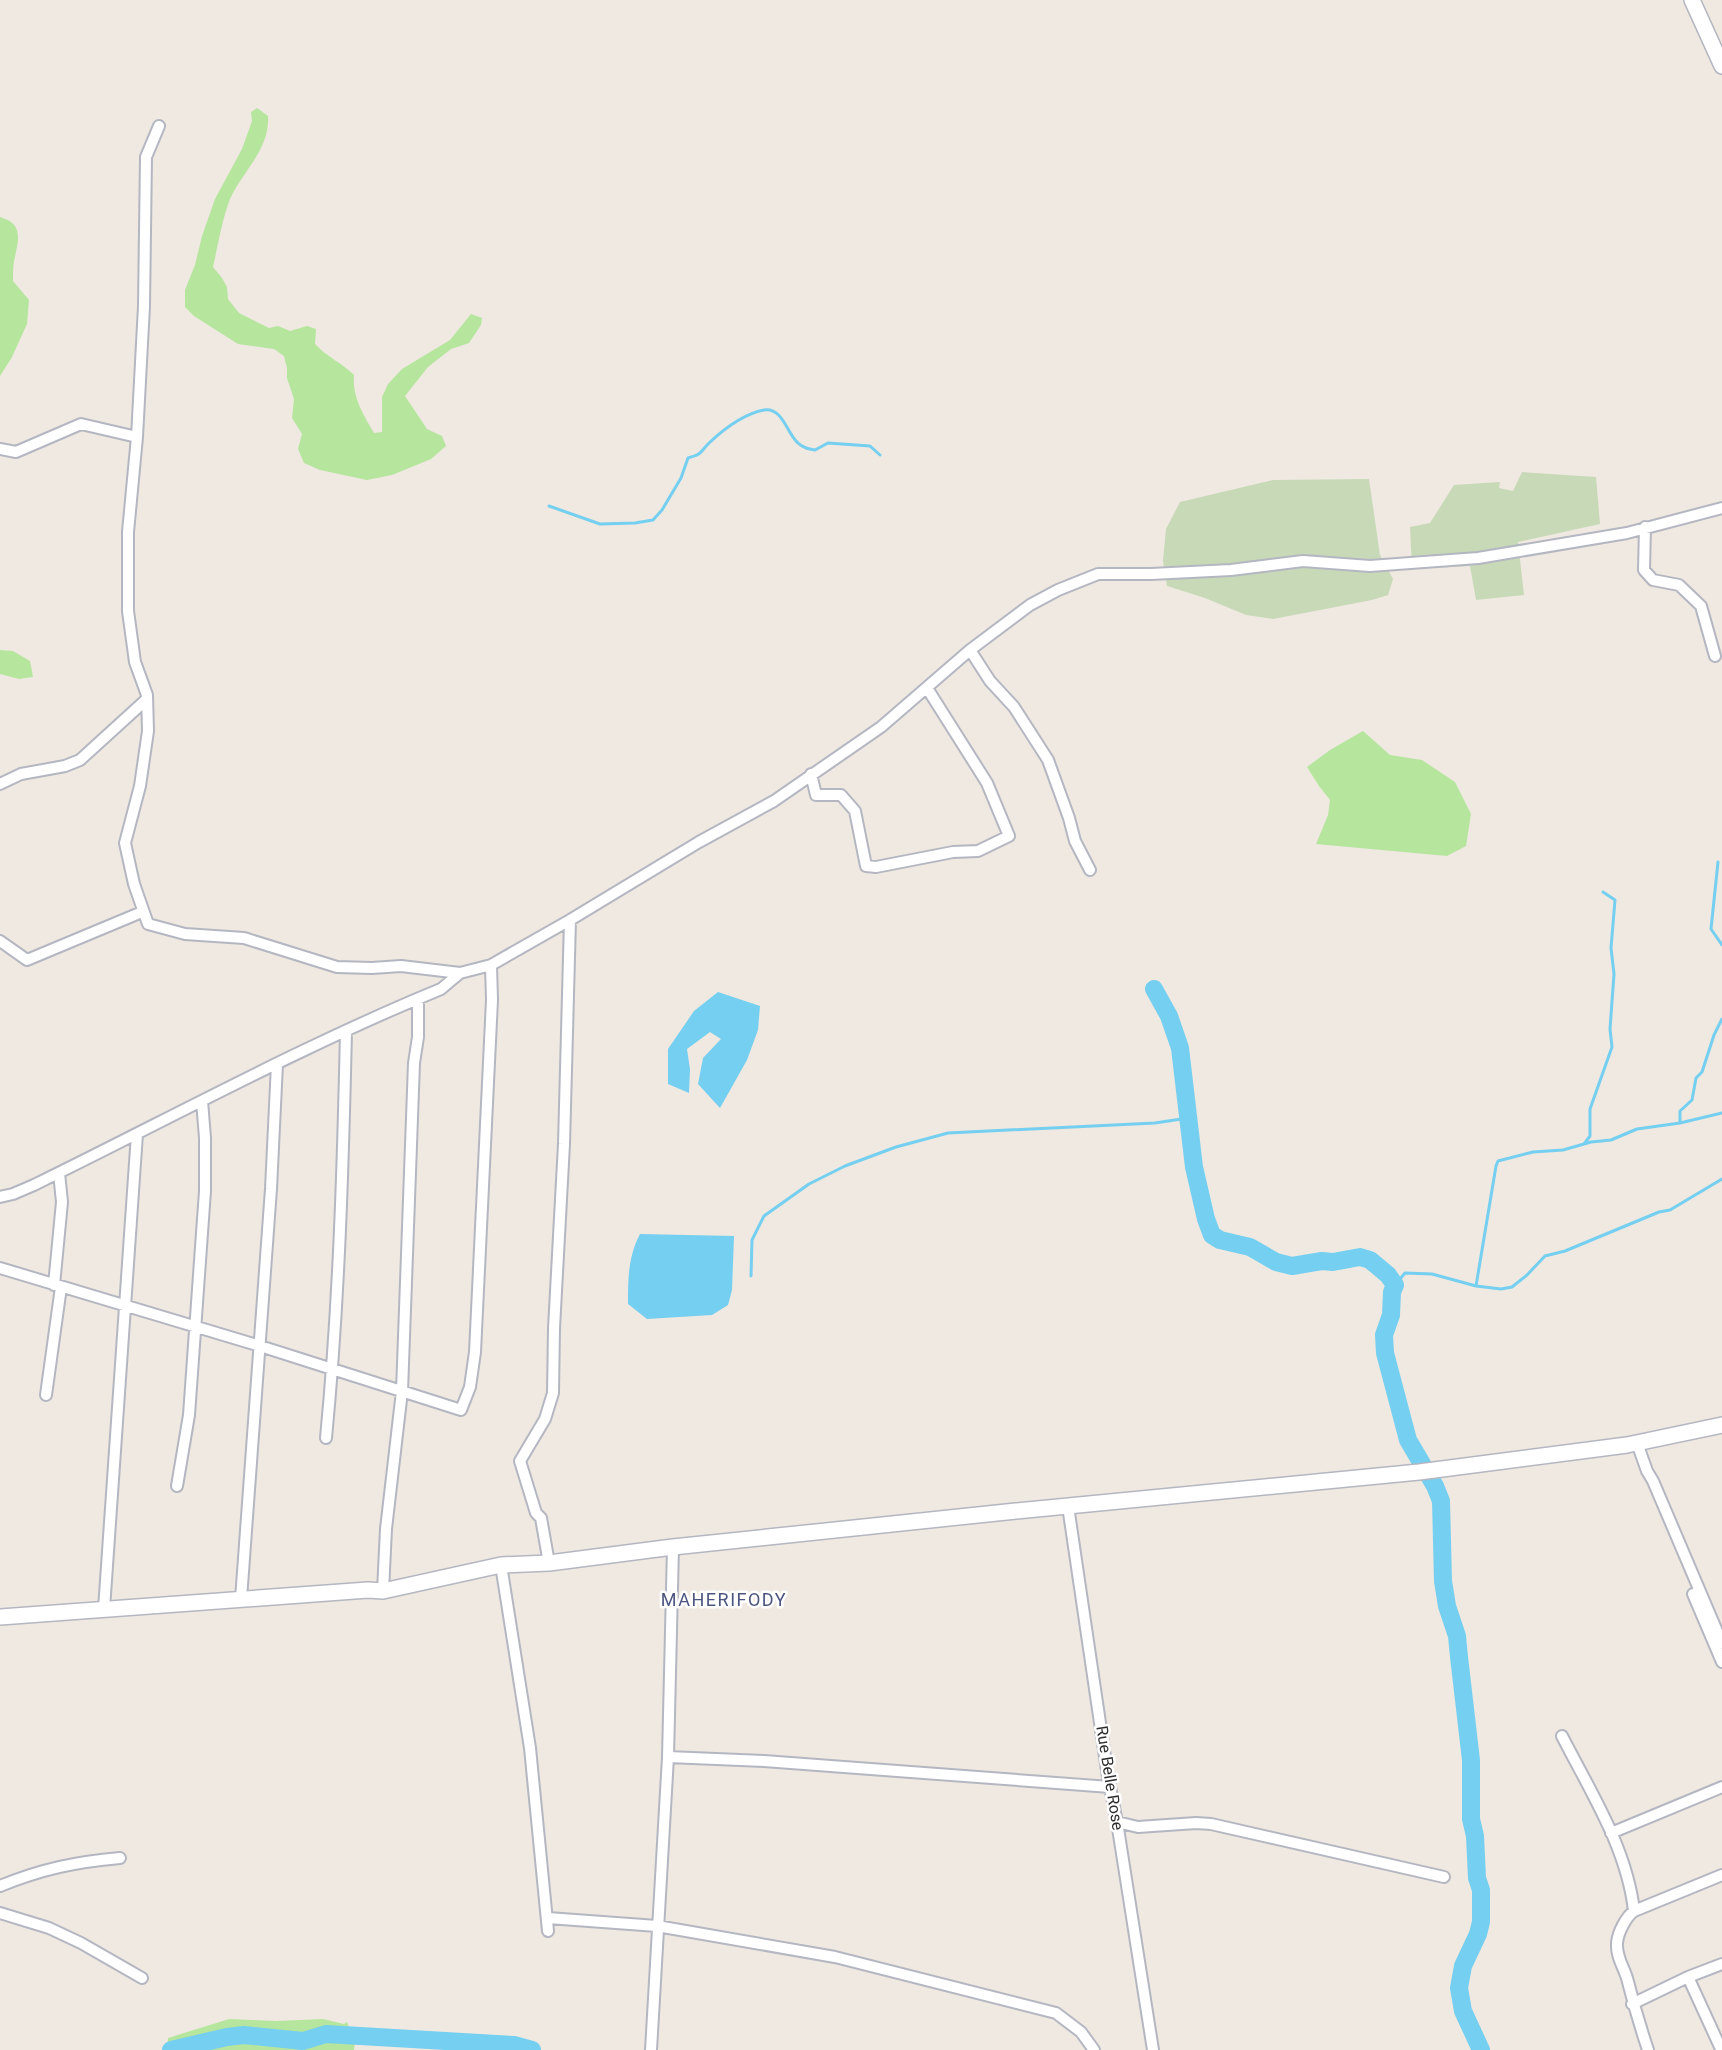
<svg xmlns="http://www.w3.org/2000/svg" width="1722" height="2050" font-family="Roboto,sans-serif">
	<rect width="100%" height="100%" fill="#efe9e1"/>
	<path fill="#b6e59e" d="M257,108L268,116C270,149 243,171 230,199C222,220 218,245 213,267L222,278L227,287L228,299L239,313L269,328L278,326L290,331L307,326L316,329L315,344C327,357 342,363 354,375C352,397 363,414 374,433L382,432V397L388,384L402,369L450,340L471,314L482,318L481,325L469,343L451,349L428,367L405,396L427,429L442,436L446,446L431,459L392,475L367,480L320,470L304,463L298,449L302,434L292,418L294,399L287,378V368L284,356L274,349L238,344L194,316L185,307V290L195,265L202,236L215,199L242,149L252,121L251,112Z
		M0,217C25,224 18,242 14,261C13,267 13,274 13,281L29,300L27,324L12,357L0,376Z
		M0,650L13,651L30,661L33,677L19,679L0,674Z
		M1363,731L1390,755L1422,760L1455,782L1471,814L1466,846L1447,856L1316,844L1328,815L1330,800L1319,786L1307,767L1330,750Z
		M229,2019L276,2021L323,2019L344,2024L347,2022L355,2042L354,2050H167L168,2038Z"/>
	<path fill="#c8d9b8" d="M1522,472L1596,477L1600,524L1518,542L1524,595L1476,600L1470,566L1412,569L1410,527L1430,523L1454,485L1500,482L1499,488L1513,491Z
		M1369,479L1380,555L1393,579L1388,595L1372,600L1273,619L1246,615L1205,598L1167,586L1163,561L1166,529L1180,502L1273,480Z"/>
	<path fill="#75cff0" d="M718,992L760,1006L758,1030L747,1060L720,1108L698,1084L703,1058L721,1039L710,1032L687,1049L690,1069L689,1093L668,1084V1049L694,1011Z
		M640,1234L734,1236L732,1290L728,1305L712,1315L647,1319L628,1304C628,1279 628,1257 640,1234Z"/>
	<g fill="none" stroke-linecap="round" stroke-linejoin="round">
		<path stroke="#75cff0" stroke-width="3" d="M549,506L600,524L635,523L653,520L662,510L681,478L688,458C703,454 699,453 709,443C725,428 743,414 764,410C783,407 787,434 798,443C803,448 809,449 815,450L828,443L870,446L880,455
			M1718,862L1711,929L1722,945
			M1680,1123V1111L1692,1100L1696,1078L1702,1072L1714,1035L1722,1019
			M1584,1144L1590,1136V1109L1612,1047L1610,1029L1614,974L1611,948L1615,900L1603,892
			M751,1276L752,1240L764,1216L809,1184L845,1166L896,1147L948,1133L1155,1123L1188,1118
			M1395,1285L1405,1273L1432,1274L1476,1286L1496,1166L1498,1161L1533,1152L1563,1150L1591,1142L1611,1140L1637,1129L1680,1123L1722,1113
			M1476,1286L1501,1289L1512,1287L1527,1275L1545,1256L1565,1251L1659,1212L1670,1210L1722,1179"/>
		<path stroke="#75cff0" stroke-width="18" d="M1154,989L1169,1016L1180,1048L1194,1167L1206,1219L1212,1235L1220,1240L1250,1247L1276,1262L1292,1266L1322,1261L1333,1262L1360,1257L1370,1260L1388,1275L1395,1285L1392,1292L1391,1315L1384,1335L1385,1353L1408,1440L1435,1486L1441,1501L1443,1581L1447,1606L1457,1636L1459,1657L1471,1760V1819L1475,1836L1477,1878L1481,1890V1922L1478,1934L1463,1966L1459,1988L1463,2011L1481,2050
			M171,2050L227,2037L244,2035L303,2041L326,2034L514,2045L532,2050"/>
		<defs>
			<path id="street" d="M137,437L144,306L146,157L159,126
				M0,449L16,452L81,424L137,437L128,532V611L135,662L147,695L148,731L140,786L125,843L134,884L148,924L185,934L244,938L337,967L372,968L401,966L460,973L491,965L570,920L699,842L774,801L881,727L970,650L1030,605L1058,590L1098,574H1151L1231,570L1303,561L1370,566L1478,558L1627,533L1722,508
				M1645,527L1644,570L1653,580L1679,585L1701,606L1715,656
				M970,650L990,681L1014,707L1048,760L1069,818L1075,841L1090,870
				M811,774L816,795H841L855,811L866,866L876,867L953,852L978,851L1009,836L987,783L927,688
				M0,784L21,774L65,766L80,760L147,699
				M0,941L27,960L142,912
				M0,1197L13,1194L34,1185C169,1119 302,1046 441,989L460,973
				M0,1268L260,1346L461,1410L470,1387L475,1352L492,1000L491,965
				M54,1285L62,1202L59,1173
				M46,1395L61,1287
				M326,1438C339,1303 343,1167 346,1031
				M1637,1443L1647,1471L1653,1481L1722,1643
				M177,1486L189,1415L205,1191V1138L202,1101
				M1068,1506L1108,1777L1117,1822L1153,2050
				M549,1563L541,1518L536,1513L520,1461L545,1419L553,1393L554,1328L564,1144L570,920
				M501,1565L530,1748L548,1931
				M383,1591L386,1529L402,1391L414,1063L418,1037V999
				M1693,1594L1722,1662
				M241,1599L271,1189L277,1064
				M104,1609L137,1134
				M1562,1736C1590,1791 1627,1848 1634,1911C1626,1917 1618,1932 1617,1943C1616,1956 1623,1966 1627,1978C1633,2002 1640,2026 1648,2050
				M668,1757L764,1761L1110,1787
				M1117,1822L1138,1827L1196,1823L1211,1824L1444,1877
				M1611,1833L1722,1787
				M0,1886C42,1869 75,1862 120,1858
				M1634,1911L1722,1875
				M0,1913L49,1928L81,1943L142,1978
				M548,1918L657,1926L835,1957L1056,2013L1081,2032L1094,2050
				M1688,1977L1721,2049
				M1632,2004L1688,1977L1722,1964
				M651,2050L668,1757L673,1547"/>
			<path id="secondary" d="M1692,0L1722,66
				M0,1617L368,1590L383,1591L501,1565L549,1563L673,1547L1016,1511L1419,1472L1627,1445L1722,1425"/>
		</defs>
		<use href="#street" stroke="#b4b7c1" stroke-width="14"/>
		<use href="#secondary" stroke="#b4b7c1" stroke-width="18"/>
		<use href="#street" stroke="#fff" stroke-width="10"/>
		<use href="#secondary" stroke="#fff" stroke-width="15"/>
	</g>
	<g text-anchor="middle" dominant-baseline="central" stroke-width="5" stroke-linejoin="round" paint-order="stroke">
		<g font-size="16" fill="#2e2e2e" stroke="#fff">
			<text transform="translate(1110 1778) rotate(81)">Rue Belle Rose</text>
		</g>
		<g font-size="18" letter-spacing="1.5" fill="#4d5680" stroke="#fff">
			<text x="724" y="1599">MAHERIFODY</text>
		</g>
	</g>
</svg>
